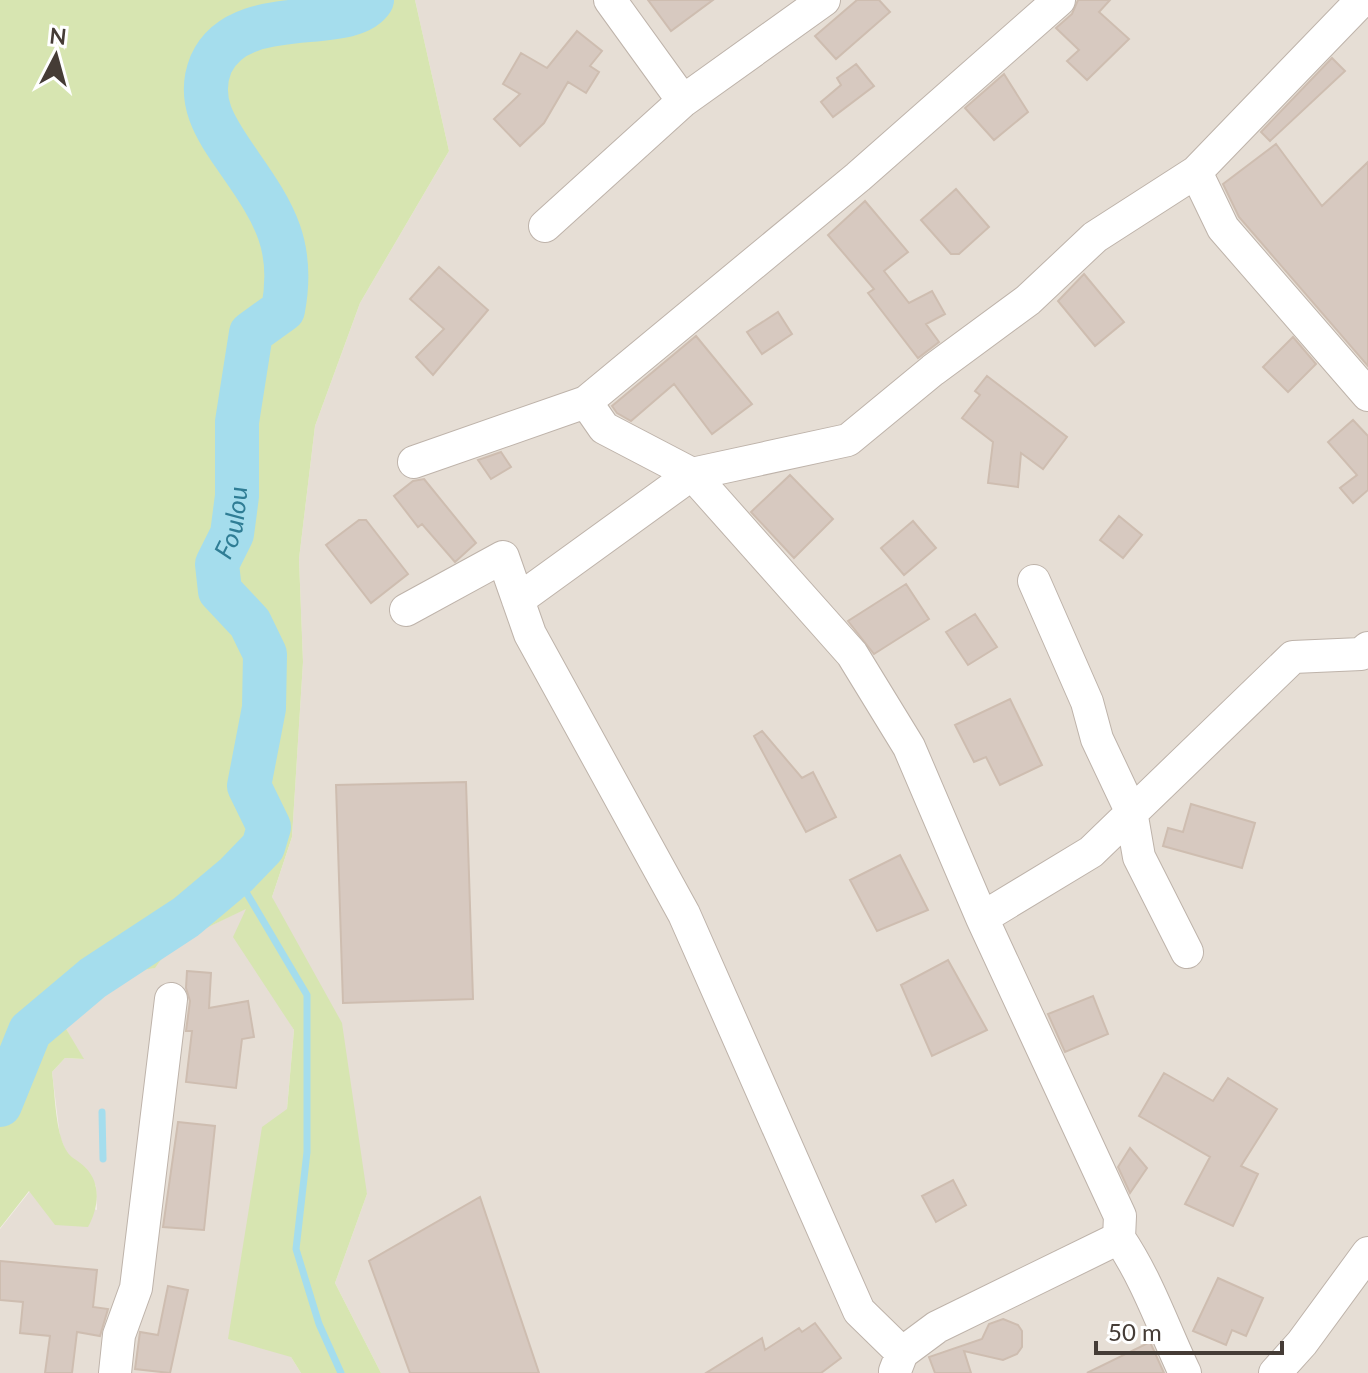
<svg xmlns="http://www.w3.org/2000/svg" width="1368" height="1373" font-family="Lato,sans-serif">
	<rect width="100%" height="100%" fill="#f3ede7"/>
	<path fill="#e6ded5" d="M415,0H1368V1373H381L335,1283L367,1194L272,897L292,837L303,662L299,559L315,426L360,303L449,151Z
		M247,908L270,990L294,1030L287,1109L291,1357L301,1373H0V1229L30,1191L97,1210L96,1186L86,1168L69,1158L60,1137L52,1072L65,1058L83,1059L62,1022L120,974L154,968L171,945Z"/>
	<path fill="#d7e5b1" d="M0,0H415L449,151L360,303L315,426L299,559L303,662L292,837L272,897L342,1023L367,1194L335,1283L381,1373H301L291,1357L228,1339L262,1127L287,1109L294,1030L233,937L246,909L171,945L155,968L120,974L62,1022L84,1059L65,1058L52,1072C55,1094 55,1120 62,1141C69,1160 74,1156 86,1168C102,1185 98,1209 88,1227L55,1225L29,1191L0,1228Z"/>
	<g fill="none" stroke-linecap="round" stroke-linejoin="round">
		<path stroke="#a5dded" stroke-width="7" d="M236,875L307,995V1152L296,1249L319,1324L341,1373
			M102,1112L103,1159"/>
		<path stroke="#a5dded" stroke-width="44" id="s1" d="M0,1105L30,1031L93,978L186,917L236,875L263,847L269,827L249,786L264,708L265,654L250,623L220,591L217,564L232,534L237,496V422L251,333L283,310C295,247 275,214 240,164C219,133 195,103 211,64C240,0 349,36 372,0"/>
	</g>
	<path fill="#d7c9c0" stroke="#cebdb0" stroke-width="2" d="M648,0H713L671,31Z
		M857,0H879L890,12L836,59L815,36Z
		M1078,0H1110L1099,12L1129,39L1087,80L1067,61L1079,50L1056,28L1072,14Z
		M577,31L602,51L590,66L599,72L586,93L568,82L544,123L520,146L494,119L520,94L503,84L521,53L547,68Z
		M1332,58L1345,71L1270,141L1261,132Z
		M856,64L874,86L833,117L821,102L841,85L837,78Z
		M1004,74L1028,112L994,140L965,108Z
		M1276,144L1322,206L1368,162V366L1239,217L1223,184Z
		M956,189L989,227L959,254H951L921,220Z
		M865,201L908,252L884,271L909,303L932,291L945,314L926,324L939,342L918,358L868,293L874,289L828,235Z
		M439,267L488,310L433,375L416,357L444,329L410,299Z
		M1084,274L1124,322L1095,346L1058,301Z
		M778,312L792,334L762,354L747,332Z
		M696,336L752,404L712,434L674,384L631,421L617,413L612,406Z
		M1293,337L1316,364L1288,392L1263,367Z
		M987,376L1067,437L1043,469L1021,453L1018,487L988,483L993,442L962,418L980,395L975,391Z
		M1353,420L1368,436V490L1353,503L1340,488L1357,475L1328,442Z
		M501,452L511,467L491,479L478,460Z
		M790,475L833,519L794,558L751,512Z
		M424,479L476,543L455,562L422,524L418,527L394,496L413,481Z
		M1119,516L1142,535L1123,558L1100,540Z
		M359,520H366L408,574L371,603L326,545Z
		M913,521L936,548L904,575L881,548Z
		M906,584L929,619L874,654L848,621Z
		M975,614L997,647L968,665L946,632Z
		M1010,699L1042,765L1000,785L986,757L974,762L955,725Z
		M762,731L802,778L813,772L836,817L806,832L754,736Z
		M466,782L473,999L343,1003L336,785Z
		M1191,804L1255,823L1242,868L1163,846L1168,828L1183,832Z
		M900,855L928,910L877,931L850,880Z
		M948,960L987,1030L932,1056L901,985Z
		M187,971L211,973L209,1008L248,1001L254,1037L242,1039L236,1088L186,1082L192,1031H186L190,1001L186,988Z
		M1093,996L1108,1034L1065,1052L1048,1014Z
		M1164,1073L1213,1101L1228,1078L1277,1109L1241,1166L1258,1174L1233,1226L1185,1204L1210,1157L1139,1116Z
		M178,1122L215,1126L204,1230L163,1227Z
		M1130,1148L1147,1168L1130,1193L1118,1167Z
		M953,1180L966,1205L936,1222L922,1196Z
		M480,1197L539,1373H410L369,1261Z
		M0,1261L97,1270L93,1307L108,1309L100,1336L77,1332L72,1373H45L50,1336L20,1333L23,1302L0,1300Z
		M1218,1278L1263,1298L1246,1336L1232,1330L1226,1345L1193,1331Z
		M168,1286L188,1290L170,1373L135,1369L140,1332L158,1335Z
		M1003,1319L1018,1325L1022,1331V1347L1017,1354L1003,1360L964,1351L971,1373H935L929,1357L982,1339L989,1324Z
		M815,1323L841,1358L821,1373H706L762,1338L765,1350L799,1328L802,1332Z
		M1150,1342L1164,1373H1087Z"/>
	<g fill="none" stroke-linecap="round" stroke-linejoin="round">
		<defs>
			<path id="minor" d="M610,0L683,101
				M1196,172L1223,228L1368,395
				M545,226L683,101L824,0
				M586,402L604,428L692,474L852,654L909,747L982,918L1120,1216L1119,1238
				M414,462L586,402L858,177L1059,0
				M1034,581L1087,702L1097,739L1131,811L1139,857L1187,952
				M518,600L692,474L848,440L933,370L1028,300L1095,237L1196,172L1362,0
				M406,610L503,557L530,634L684,914L859,1311L902,1353
				M982,918L1091,852L1293,657L1361,654L1368,648
				M895,1371L902,1353L937,1327L1119,1238C1148,1281 1163,1327 1185,1373
				M115,1373L119,1335L136,1288L171,999
				M1275,1373L1302,1343L1368,1253"/>
		</defs>
		<use href="#minor" stroke="#beb3aa" stroke-width="34"/>
		<use href="#minor" stroke="#fff" stroke-width="32"/>
	</g>
	<g text-anchor="middle" dominant-baseline="central" stroke-width="6" stroke-linejoin="round" paint-order="stroke">
		<g font-size="26" font-style="italic" fill="#2f7d95" stroke="#fff">
			<text stroke="none"><textPath href="#s1" startOffset="728">Foulou</textPath></text>
		</g>
	</g>
	<g transform="translate(56 56) rotate(6)" stroke="#ffffff" stroke-width="6" paint-order="stroke">
	<path d="M0-6L14 30L0 20L-14 30Z" fill="#453c36"/>
	<text y="-12" font-size="22" font-weight="bold" text-anchor="middle" fill="#453c36">N</text>
	</g>
	<path d="M1096 1341v12h186v-12" fill="none" stroke="#453c36" stroke-width="4"/>
	<text x="1108" y="1341" font-size="24" fill="#453c36" stroke="#ffffff" stroke-width="6" paint-order="stroke">50 m</text>
</svg>
